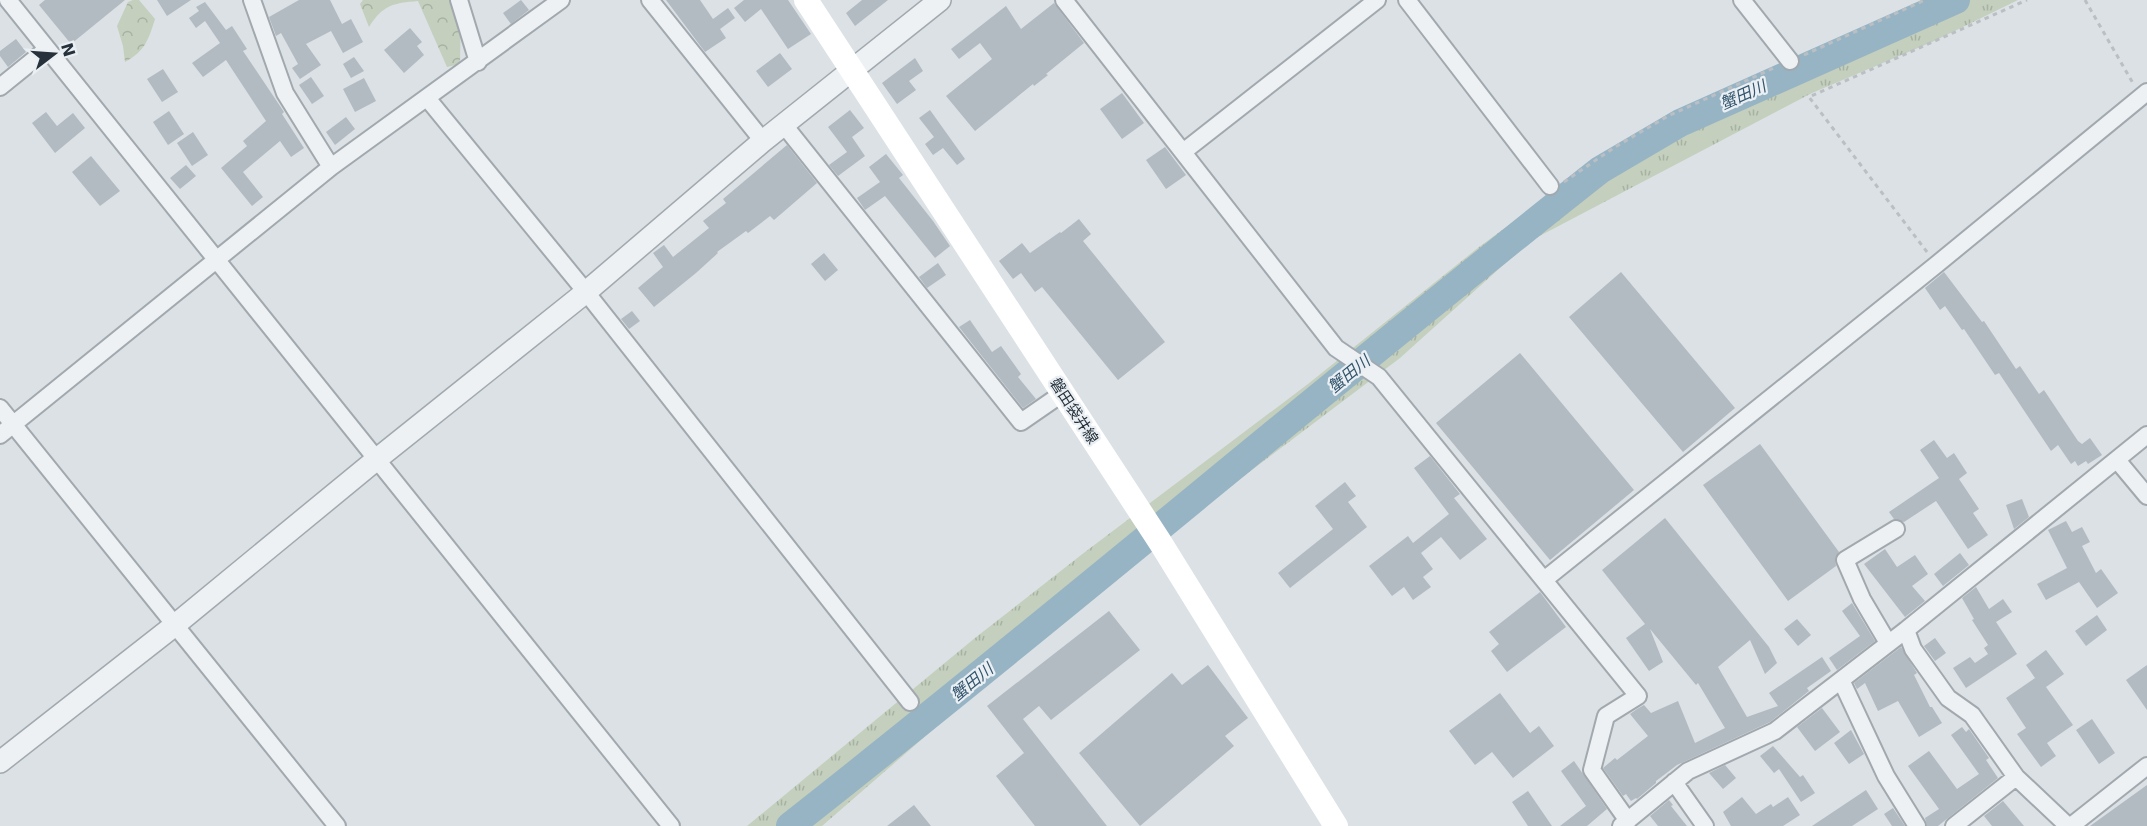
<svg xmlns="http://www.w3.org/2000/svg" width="2147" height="826" font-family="'DejaVu Sans','Noto Sans JP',sans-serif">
	<defs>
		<pattern id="grass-tufts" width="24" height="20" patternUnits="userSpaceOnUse" patternTransform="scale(1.5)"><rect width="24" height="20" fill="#c4cfbd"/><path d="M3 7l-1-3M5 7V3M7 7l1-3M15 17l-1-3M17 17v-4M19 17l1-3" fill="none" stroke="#a8b2a3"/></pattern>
		<pattern id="forest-crowns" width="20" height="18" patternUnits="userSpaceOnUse" patternTransform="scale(1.5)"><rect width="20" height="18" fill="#c4cfbd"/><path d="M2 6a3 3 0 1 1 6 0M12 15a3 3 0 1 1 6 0" fill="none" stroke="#a8b2a3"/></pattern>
	</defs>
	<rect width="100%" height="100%" fill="#dbe1e5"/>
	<path fill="url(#grass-tufts)" d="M1929,0H2018L1932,42L1812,93L1530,241L1400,358L1096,588L822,826H747L975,638L1085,552L1308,384L1479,247L1618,145L1757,78Z"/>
	<path fill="url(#forest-crowns)" d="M133,0H139L155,19C148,41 145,51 125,62L123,46L117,26L128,2Z
		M363,0H461L460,64L447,67L418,1C393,3 383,5 369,27L360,4Z"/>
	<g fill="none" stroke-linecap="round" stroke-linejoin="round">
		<path stroke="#97b4c5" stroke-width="28" d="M790,826C1063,612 1327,385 1600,170L1680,123L1956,0"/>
	</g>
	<path fill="#b3bbc2" d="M45,0H125L71,44L39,5Z
		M157,0H191L167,16Z
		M299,0H330L342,24L351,19L363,42L343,53L331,31L306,44L321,65L300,79L292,68L298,64L281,33L276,36L269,17Z
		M521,0L529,10L511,24L503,13Z
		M666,0H700L713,19L728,8L735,18L720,29L726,38L705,52Z
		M744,0H788L811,34L788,49L761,9L745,22L734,8Z
		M862,0H888L855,26L846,13Z
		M205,2L226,30L232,26L247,49L243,51L284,112L282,114L304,148L291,157L280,141L243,172L263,197L252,206L221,168L247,146L243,141L266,121L226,60L203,77L192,63L220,43L205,21L196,28L189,18L199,11L196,7Z
		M1054,3L1084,43L1046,74L1048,75L1034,86L1033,84L975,131L946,96L992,59L980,43L959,59L951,49L1006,6L1021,29Z
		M410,28L422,42L417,46L424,55L404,73L384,50Z
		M16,39L26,52L8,67L0,56V51Z
		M780,53L792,69L768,87L756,71Z
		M354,57L364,71L351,78L343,64Z
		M915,58L923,71L909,81L916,90L897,104L882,83Z
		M163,69L178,92L162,102L147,79Z
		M311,77L324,96L312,104L299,85Z
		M364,78L376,101L355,112L343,89Z
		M1122,93L1144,123L1122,139L1100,109Z
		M850,110L864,128L852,137L865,156L838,176L829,165L847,152L828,127Z
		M930,110L965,159L957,165L943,148L933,155L925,144L934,137L919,118Z
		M169,111L184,134L168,145L153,122Z
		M46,112L57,126L73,113L85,128L55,153L32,123Z
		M346,117L355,129L335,145L326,132Z
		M193,132L208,155L192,166L177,143Z
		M787,145L817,183L774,220L770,216L748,233L746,231L717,252L718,253L696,273L654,307L638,288L663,267L653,253L664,245L673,257L709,228L703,221L726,203L723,199Z
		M1165,147L1186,175L1166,189L1146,160Z
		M886,154L903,175L899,178L933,221L950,246L935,258L885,196L865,210L857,198L880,182L869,167Z
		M91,156L120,191L100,206L72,172Z
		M186,165L196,176L180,189L170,178Z
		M1079,219L1091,234L1083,241L1165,342L1118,380L1042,287L1035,292L1021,273L1013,279L999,261L1022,243L1030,253L1060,232L1061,233Z
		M824,253L838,270L825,281L811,264Z
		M938,263L946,275L927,288L919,277Z
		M1621,272L1735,408L1683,452L1569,317Z
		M1944,272L1982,322L1984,321L2016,369L2020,366L2039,394L2044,390L2078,441L2082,444L2090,438L2102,455L2088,464L2086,461L2078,466L2075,461L2071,464L2058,445L2051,451L1999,373L1995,375L1964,329L1962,330L1945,306L1940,310L1925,288Z
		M632,311L640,321L629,329L621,319Z
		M970,320L992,352L1001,346L1021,374L1018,377L1036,399L1023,408L959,327Z
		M1520,353L1634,490L1550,560L1436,423Z
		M1934,440L1947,458L1954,453L1967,473L1959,479L1979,509L1973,513L1988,535L1968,549L1936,501L1904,522L1894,519L1889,512L1939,478L1920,450Z
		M1760,444L1839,552L1835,559L1836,566L1788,601L1703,485Z
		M1430,456L1460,494L1454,498L1487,539L1460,560L1441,537L1421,553L1433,569L1423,577L1431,587L1413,600L1404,587L1392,596L1369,566L1408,536L1413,543L1449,514L1414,468Z
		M1345,482L1356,496L1348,502L1367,527L1290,588L1278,573L1333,529L1315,506Z
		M2022,499L2029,517L2014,529L2006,505Z
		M1665,518L1769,647L1777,663L1765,674L1750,640L1718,667L1747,717L1778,706L1769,693L1822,657L1831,671L1807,688L1809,691L1770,722L1677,765L1656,781V783L1637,799L1636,798L1631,801L1626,794L1623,796L1603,768L1615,758L1617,760L1648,736L1630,714L1637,709L1644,705L1651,713L1678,701L1695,743L1725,728L1698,683L1696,685L1650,629L1663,662L1649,671L1626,638L1645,624L1602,570Z
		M2066,521L2072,532L2082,527L2090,542L2082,546L2096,573L2101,569L2118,593L2097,608L2079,582L2046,600L2037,584L2067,568L2048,530Z
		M1885,549L1897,567L1915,555L1928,574L1912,586L1925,601L1905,617L1864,564Z
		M1960,553L1969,565L1943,586L1934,574Z
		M1976,587L1989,609L2003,599L2012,612L1996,622L2017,654L1966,688L1953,668L1970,657L1975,663L1988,654L1984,648L1988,645L1972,620L1974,619L1962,598Z
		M1540,592L1566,627L1507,672L1491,651L1499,644L1489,632Z
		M1852,603L1875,641L1837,670L1829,658L1860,636L1842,611Z
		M1109,611L1140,650L1051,720L1039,706L1023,719L1107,826H1035L996,776L1024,753L987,706Z
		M2097,615L2107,630L2086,646L2075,631Z
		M1797,619L1811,635L1798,646L1784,629Z
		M1935,638L1946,653L1935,661L1924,646Z
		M1901,647L1917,673L1914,675L1930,707H1932L1942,723L1919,737L1898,701L1878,711L1865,683L1857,689L1854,683Z
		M2046,650L2064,674L2046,687L2073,725L2047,743L2056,756L2041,767L2017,734L2026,728L2006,698L2035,678L2026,665Z
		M1208,665L1248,718L1225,736L1234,746L1140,826L1079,753L1172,673L1182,685Z
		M2147,665V710L2126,680Z
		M1500,693L1530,733L1539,726L1554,746L1513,778L1492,752L1475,765L1449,731Z
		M1822,708L1840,732L1815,751L1797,727Z
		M2092,719L2115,753L2099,764L2076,730Z
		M1962,727L1966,732L1969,729L1989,758L1986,760L1998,778L1938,826H1927L1925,818L1939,809L1908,766L1929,751L1957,789L1979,774L1951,735Z
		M1851,730L1864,754L1849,764L1834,743Z
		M1773,746L1800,777L1803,775L1815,793L1801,802L1779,769L1774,773L1760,756Z
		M1574,761L1607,809L1587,826H1560L1586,806L1561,771Z
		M1725,765L1736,778L1723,789L1709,773Z
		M2147,785V826H2090Z
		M1866,790L1878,809L1852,826H1812Z
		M1528,791L1552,826H1528L1512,802Z
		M1742,797L1756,814L1771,804L1773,807L1788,797L1800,815L1783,826H1731L1723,812Z
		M1669,800L1673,805L1671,806L1687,826H1658L1650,816Z
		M2003,801L2024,826H1992L1984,816Z
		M914,805L931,826H887Z
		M1893,808L1905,826H1892L1884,814Z"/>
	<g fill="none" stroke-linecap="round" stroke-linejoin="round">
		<defs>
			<path id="minor" d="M8,0L671,826
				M252,0L285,93L331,167
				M459,0L478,62
				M650,0L763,141
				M1064,0L1336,348L1379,377L1638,696L1606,716L1592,770L1628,821
				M1407,0L1550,186
				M1742,0L1790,61
				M0,87L47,49
				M427,98L586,292L910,702
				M784,125L1021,422L1063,393
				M1183,152L1377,0
				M0,408L337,826
				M0,435L331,167L561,0
				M2117,460L2147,496
				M1544,580L1936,265L2147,92
				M1906,630L1913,649L1948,698L1972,715L2016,777L2068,826
				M1888,643L1862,599L1845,560L1896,529
				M1841,680L1886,776L1917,826
				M1674,782L1705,826
				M1621,826L1688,771L1775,731L1906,630L2147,435
				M1954,826L2016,777
				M2071,826L2147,766"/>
			<path id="tertiary" d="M0,762L175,625L377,459L586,292L763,141L940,0"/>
		</defs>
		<use href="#minor" stroke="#a1a9af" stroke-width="20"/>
		<use href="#tertiary" stroke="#a1a9af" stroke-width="24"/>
		<path stroke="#babfc4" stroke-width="3" stroke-dasharray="4.5 4.5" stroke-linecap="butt" d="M2085,0L2134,85
			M1804,55L1925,0
			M1564,182L1615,147L1668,116L1776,67
			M1927,252L1809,97L2027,0"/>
		<use href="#minor" stroke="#eef1f4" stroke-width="16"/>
		<use href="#tertiary" stroke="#eef1f4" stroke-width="21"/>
		<path stroke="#fff" stroke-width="24" d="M806,0L1160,542L1336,826"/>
	</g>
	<g text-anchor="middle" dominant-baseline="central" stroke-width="4.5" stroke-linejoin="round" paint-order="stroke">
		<g font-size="15" fill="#26313b" stroke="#eaeff3">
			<text transform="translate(1074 411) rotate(57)">磐田袋井線</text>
		</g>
		<g font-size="16" font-style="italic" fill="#32556d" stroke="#eaeff3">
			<text transform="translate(1743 95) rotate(-24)">蟹田川</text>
			<text transform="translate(1349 374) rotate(-39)">蟹田川</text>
			<text transform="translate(972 682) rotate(-39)">蟹田川</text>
		</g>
	</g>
	<g transform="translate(54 54) rotate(73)" stroke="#eaeff3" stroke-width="4.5" paint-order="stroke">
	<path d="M0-4.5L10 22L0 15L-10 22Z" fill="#26313b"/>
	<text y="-9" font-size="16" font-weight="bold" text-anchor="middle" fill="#26313b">N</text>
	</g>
</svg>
